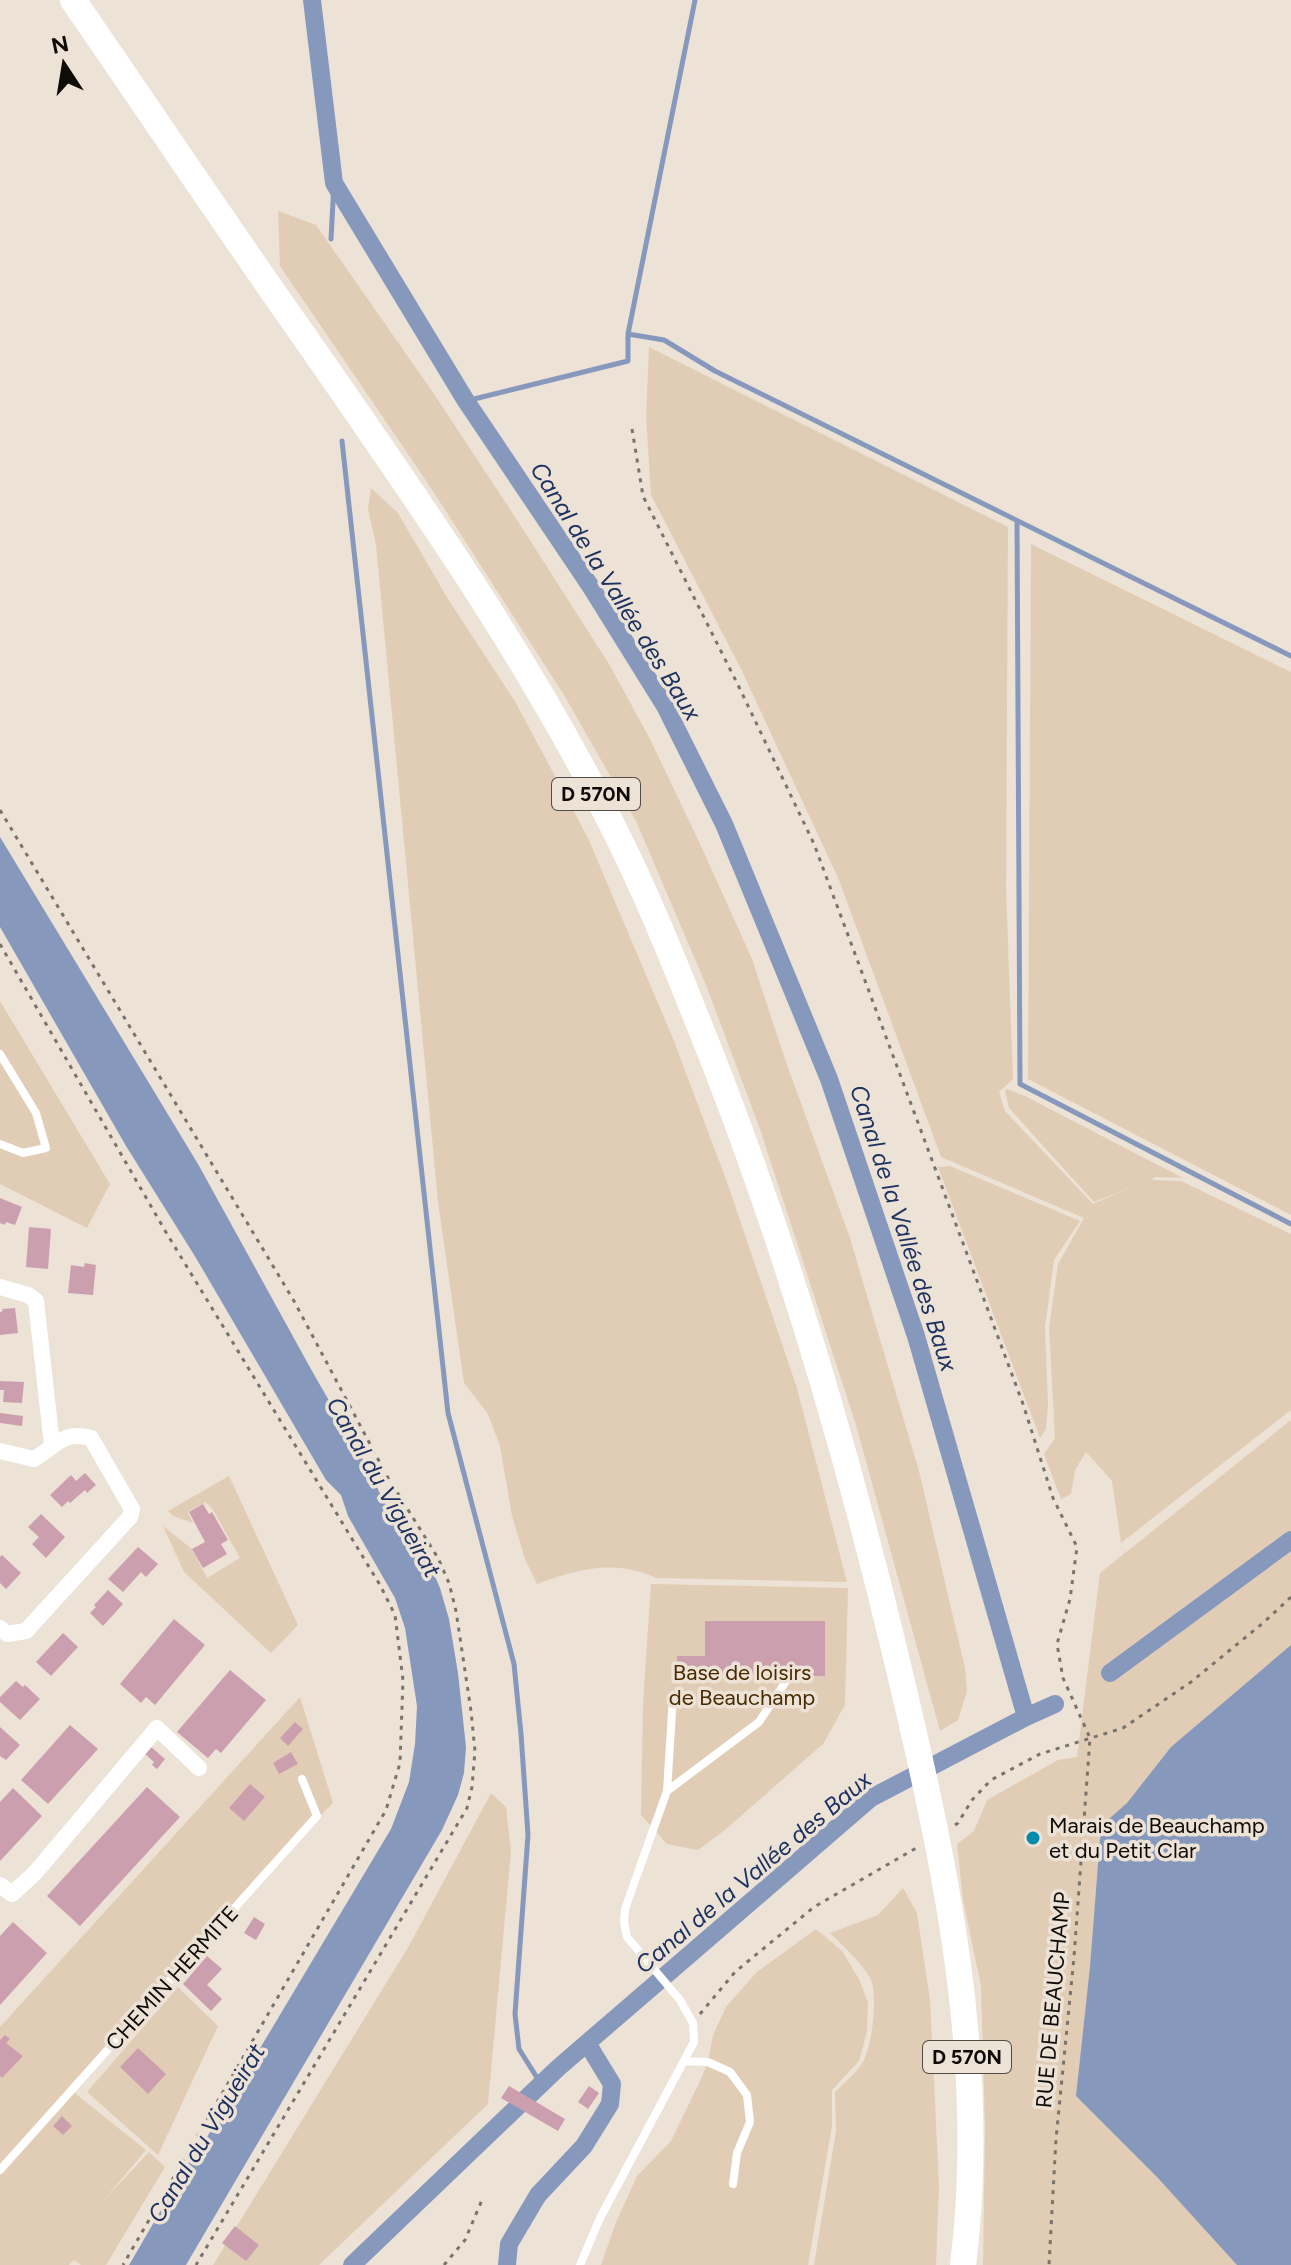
<svg xmlns="http://www.w3.org/2000/svg" width="1291" height="2265" font-family="Figtree,sans-serif">
	<rect width="100%" height="100%" fill="#ede2d6"/>
	<path fill="#e1cdb5" d="M278,211L316,225L432,391L519,523L609,664L650,739L701,846L752,959L786,1062L850,1238L919,1471L965,1668L967,1691L958,1720L940,1731L856,1425L760,1129L706,985L636,821L564,695L429,485L280,266Z
		M649,347L1008,527L1006,890L1013,1079L999,1092L1005,1111L1093,1204L1132,1187L1094,1202L1009,1108L1005,1091L1007,1089L1023,1095L1183,1178L1155,1177L1152,1180L1181,1181L1291,1234V1410L1121,1543L1112,1481L1086,1452L1075,1470L1071,1494L1061,1499L1044,1454L1055,1438L1049,1328L1058,1264L1084,1218L941,1157L839,880L741,669L651,495L646,416Z
		M371,488L398,513L448,599L516,703L588,838L674,1041L727,1182L797,1388L847,1582L656,1578C613,1559 579,1569 537,1584L525,1559L512,1516L500,1446L488,1414L464,1383L438,1202L376,545L368,509Z
		M1031,544L1291,672V1215L1028,1079Z
		M0,1001L110,1184L87,1228L0,1184Z
		M950,1166L1080,1221L1054,1260L1045,1327L1048,1405L1046,1429L1040,1438L938,1167Z
		M1291,1420V2265H983L985,2128L981,1986L963,1900L957,1844L974,1831L987,1800L1058,1760L1077,1757L1100,1573Z
		M229,1476L298,1625L271,1653L184,1572L163,1526L192,1549L207,1578L240,1558L213,1510L206,1502L188,1512L193,1523L173,1516L168,1511Z
		M651,1584L848,1588L845,1705L823,1744L725,1830L698,1850L667,1844L641,1815L643,1704Z
		M300,1697L333,1803L244,1894L129,2017L71,2090L146,2150L103,2201L149,2152L165,2167L106,2265H81L74,2260L69,2265H0V2027Z
		M491,1793L506,1807L511,1852L488,2104L319,2265H213L409,1946Z
		M903,1888L917,1913L930,2000L939,2185L936,2265H814L836,2131L835,2092C844,2083 854,2075 861,2065C872,2050 878,1998 871,1980C866,1967 840,1943 830,1933L878,1915Z
		M816,1929L842,1951L859,1979L868,2003L867,2032L859,2061L832,2090V2126L808,2265H601L616,2222L637,2176L671,2141L701,2079L708,2062L713,2035L726,2007L757,1972Z
		M178,1987L218,2026L158,2155L87,2092Z"/>
	<path fill="#8798bd" d="M0,837L198,1164L312,1371L370,1472L382,1498L410,1541L428,1560L440,1588L449,1619L458,1673L466,1747L464,1773L458,1795L442,1830L186,2265H129L196,2150L207,2137L391,1829L409,1782L415,1744L417,1706L405,1628L395,1598L348,1516L341,1495L326,1480L196,1258L126,1146L0,927Z
		M1291,1645V2265H1237L1157,2177L1076,2096L1090,1967L1101,1826L1127,1803L1171,1747Z"/>
	<g fill="none" stroke-linecap="round" stroke-linejoin="round">
		<path stroke="#8798bd" stroke-width="5" d="M331,239L334,183
			M628,334L664,340L715,371L1291,656
			M466,401L628,361V334L695,0
			M342,441L448,1413L514,1664L521,1734L528,1835L515,2014L519,2049L541,2084
			M1017,521L1020,1084L1291,1224"/>
		<path stroke="#8798bd" stroke-width="18" d="M312,0L334,183L466,401L591,587L665,706L724,824L829,1079L916,1336L1026,1717L871,1798L558,2068L352,2265
			M1110,1673L1291,1540
			M1026,1717L1055,1704
			M507,2265L509,2244L538,2195L584,2146L610,2104L612,2084L587,2043"/>
	</g>
	<path fill="#cc9faf" d="M0,1198L22,1207L15,1225L6,1222L5,1225L0,1223Z
		M29,1227L51,1229L48,1269L26,1267Z
		M85,1263L96,1265L93,1295L68,1293L71,1265L84,1267Z
		M15,1308L18,1333L0,1335V1312L3,1311L2,1309Z
		M0,1381L24,1382L22,1403L3,1402L4,1390H0Z
		M0,1413L23,1416L22,1426L0,1423Z
		M85,1473L96,1485L87,1493L85,1490L70,1503L68,1501L62,1507L50,1495L71,1475L76,1481Z
		M203,1504L209,1514L212,1512L228,1540L221,1544L227,1554L203,1568L192,1549L205,1542L189,1512Z
		M41,1514L65,1537L46,1558L32,1544L39,1537L28,1527Z
		M138,1547L158,1564L146,1577L141,1572L123,1592L108,1579Z
		M2,1555L21,1573L6,1589L0,1583V1557Z
		M108,1590L123,1604L103,1626L90,1613L96,1607L94,1605Z
		M174,1619L205,1645L155,1705L146,1697L141,1703L120,1684Z
		M705,1621H825V1676L706,1675V1680H677V1656H705Z
		M63,1633L78,1647L51,1676L36,1662Z
		M230,1670L266,1700L221,1753L216,1749L208,1758L177,1732Z
		M16,1681L23,1687L25,1685L40,1699L20,1720L0,1702V1697Z
		M295,1722L303,1729L288,1746L280,1738Z
		M70,1725L98,1749L48,1804L21,1780Z
		M0,1727L20,1745L6,1760L0,1756Z
		M150,1746L165,1759L157,1769L152,1765L154,1762L144,1753Z
		M291,1752L298,1764L279,1774L273,1763Z
		M250,1784L265,1797L244,1821L229,1808Z
		M147,1787L180,1817L80,1926L47,1896Z
		M13,1788L42,1816L0,1861V1802Z
		M254,1917L265,1924L256,1940L244,1933Z
		M13,1922L47,1953L0,2005V1936Z
		M207,1956L222,1969L207,1985L222,1999L211,2011L183,1984Z
		M5,2035L10,2039L6,2043L23,2056L2,2078L0,2076V2040Z
		M138,2048L166,2074L148,2094L120,2067Z
		M509,2086L565,2119L558,2131L501,2098Z
		M589,2086L599,2093L588,2109L578,2102Z
		M62,2116L72,2126L63,2135L53,2126Z
		M235,2226L259,2245L246,2261L222,2243Z"/>
	<g fill="none" stroke-linecap="round" stroke-linejoin="round">
		<path stroke="#7a736c" stroke-width="3" stroke-dasharray="4 6" stroke-linecap="butt" d="M632,429L643,496L739,687L814,844L1023,1404L1053,1498L1077,1547L1070,1599L1057,1644L1063,1678L1090,1738L1074,1957L1056,2139L1049,2265
			M0,810L294,1301L387,1476L438,1558L449,1583L456,1611L471,1711L475,1751L472,1787L467,1808L196,2265
			M0,944L167,1234L380,1585L395,1615L403,1680L400,1763L386,1810L123,2265
			M955,1825L958,1823L972,1800L991,1780L1040,1754L1123,1728L1191,1682L1263,1623L1291,1597
			M700,2014L735,1972L814,1907L918,1847
			M444,2265L465,2240L482,2200"/>
		<path stroke="#fff" stroke-width="8" d="M0,1054L36,1113L46,1148L23,1153L0,1144
			M667,1791L759,1722L790,1675
			M684,2061L708,2062L730,2072L747,2095L750,2122L737,2153L733,2184
			M0,2170L317,1816L302,1779
			M580,2265L600,2218L694,2042L693,2023L680,2000L627,1937L624,1922L625,1909L667,1791L673,1697"/>
		<path stroke="#fff" stroke-width="16" d="M0,1287L28,1295L36,1301L52,1445
			M0,1451L34,1459C55,1447 63,1430 91,1438L132,1509L130,1517L26,1631L7,1634L0,1628
			M0,1885L12,1894L35,1873L157,1728L199,1768"/>
		<path stroke="#fff" stroke-width="26" d="M73,0C151,113 227,227 306,339C413,493 521,646 606,813C639,876 666,941 692,1007C779,1219 844,1438 897,1661C944,1858 989,2061 963,2265"/>
	</g>
	<circle fill="#008caa" stroke="#ede2d6" stroke-width="3" cx="1033" cy="1838" r="8"/>
	<g text-anchor="middle" dominant-baseline="central" stroke-width="7" stroke-linejoin="round" paint-order="stroke">
		<g fill="#ede2d6" stroke="#524c46" stroke-width="2">
			<rect x="552" y="778" width="88" height="32" rx="6"/>
			<rect x="923" y="2041" width="88" height="32" rx="6"/>
		</g>
		<g font-size="20" font-weight="bold" fill="#0f0c08">
			<text x="596" y="794">D 570N</text>
			<text x="967" y="2057">D 570N</text>
		</g>
		<g font-size="22" fill="#482b00" stroke="#ede2d6">
			<text x="742" y="1672">Base de loisirs<tspan x="742" dy="25">de Beauchamp</tspan></text>
		</g>
		<g font-size="22" fill="#0f0c08" stroke="#ede2d6" text-anchor="start">
			<text x="1049" y="1825">Marais de Beauchamp<tspan x="1049" dy="25">et du Petit Clar</tspan></text>
		</g>
		<g font-size="22" fill="#0f0c08" stroke="#ede2d6">
			<text transform="translate(172 1978) rotate(-48)">CHEMIN HERMITE</text>
			<text transform="translate(1053 2000) rotate(-85)">RUE DE BEAUCHAMP</text>
		</g>
		<g font-size="24" font-style="italic" fill="#1e3262" stroke="#ede2d6">
			<text transform="translate(616 591) rotate(58)">Canal de la Vallée des Baux</text>
			<text transform="translate(904 1228) rotate(72)">Canal de la Vallée des Baux</text>
			<text transform="translate(384 1487) rotate(60)">Canal du Vigueirat</text>
			<text transform="translate(753 1872) rotate(-40)">Canal de la Vallée des Baux</text>
			<text transform="translate(206 2133) rotate(-59)">Canal du Vigueirat</text>
		</g>
	</g>
	<g transform="translate(64 64) rotate(348)" stroke="#ede2d6" stroke-width="6" paint-order="stroke">
	<path d="M0-6L14 30L0 20L-14 30Z" fill="#0f0c08"/>
	<text y="-12" font-size="22" font-weight="bold" text-anchor="middle" fill="#0f0c08">N</text>
	</g>
</svg>
